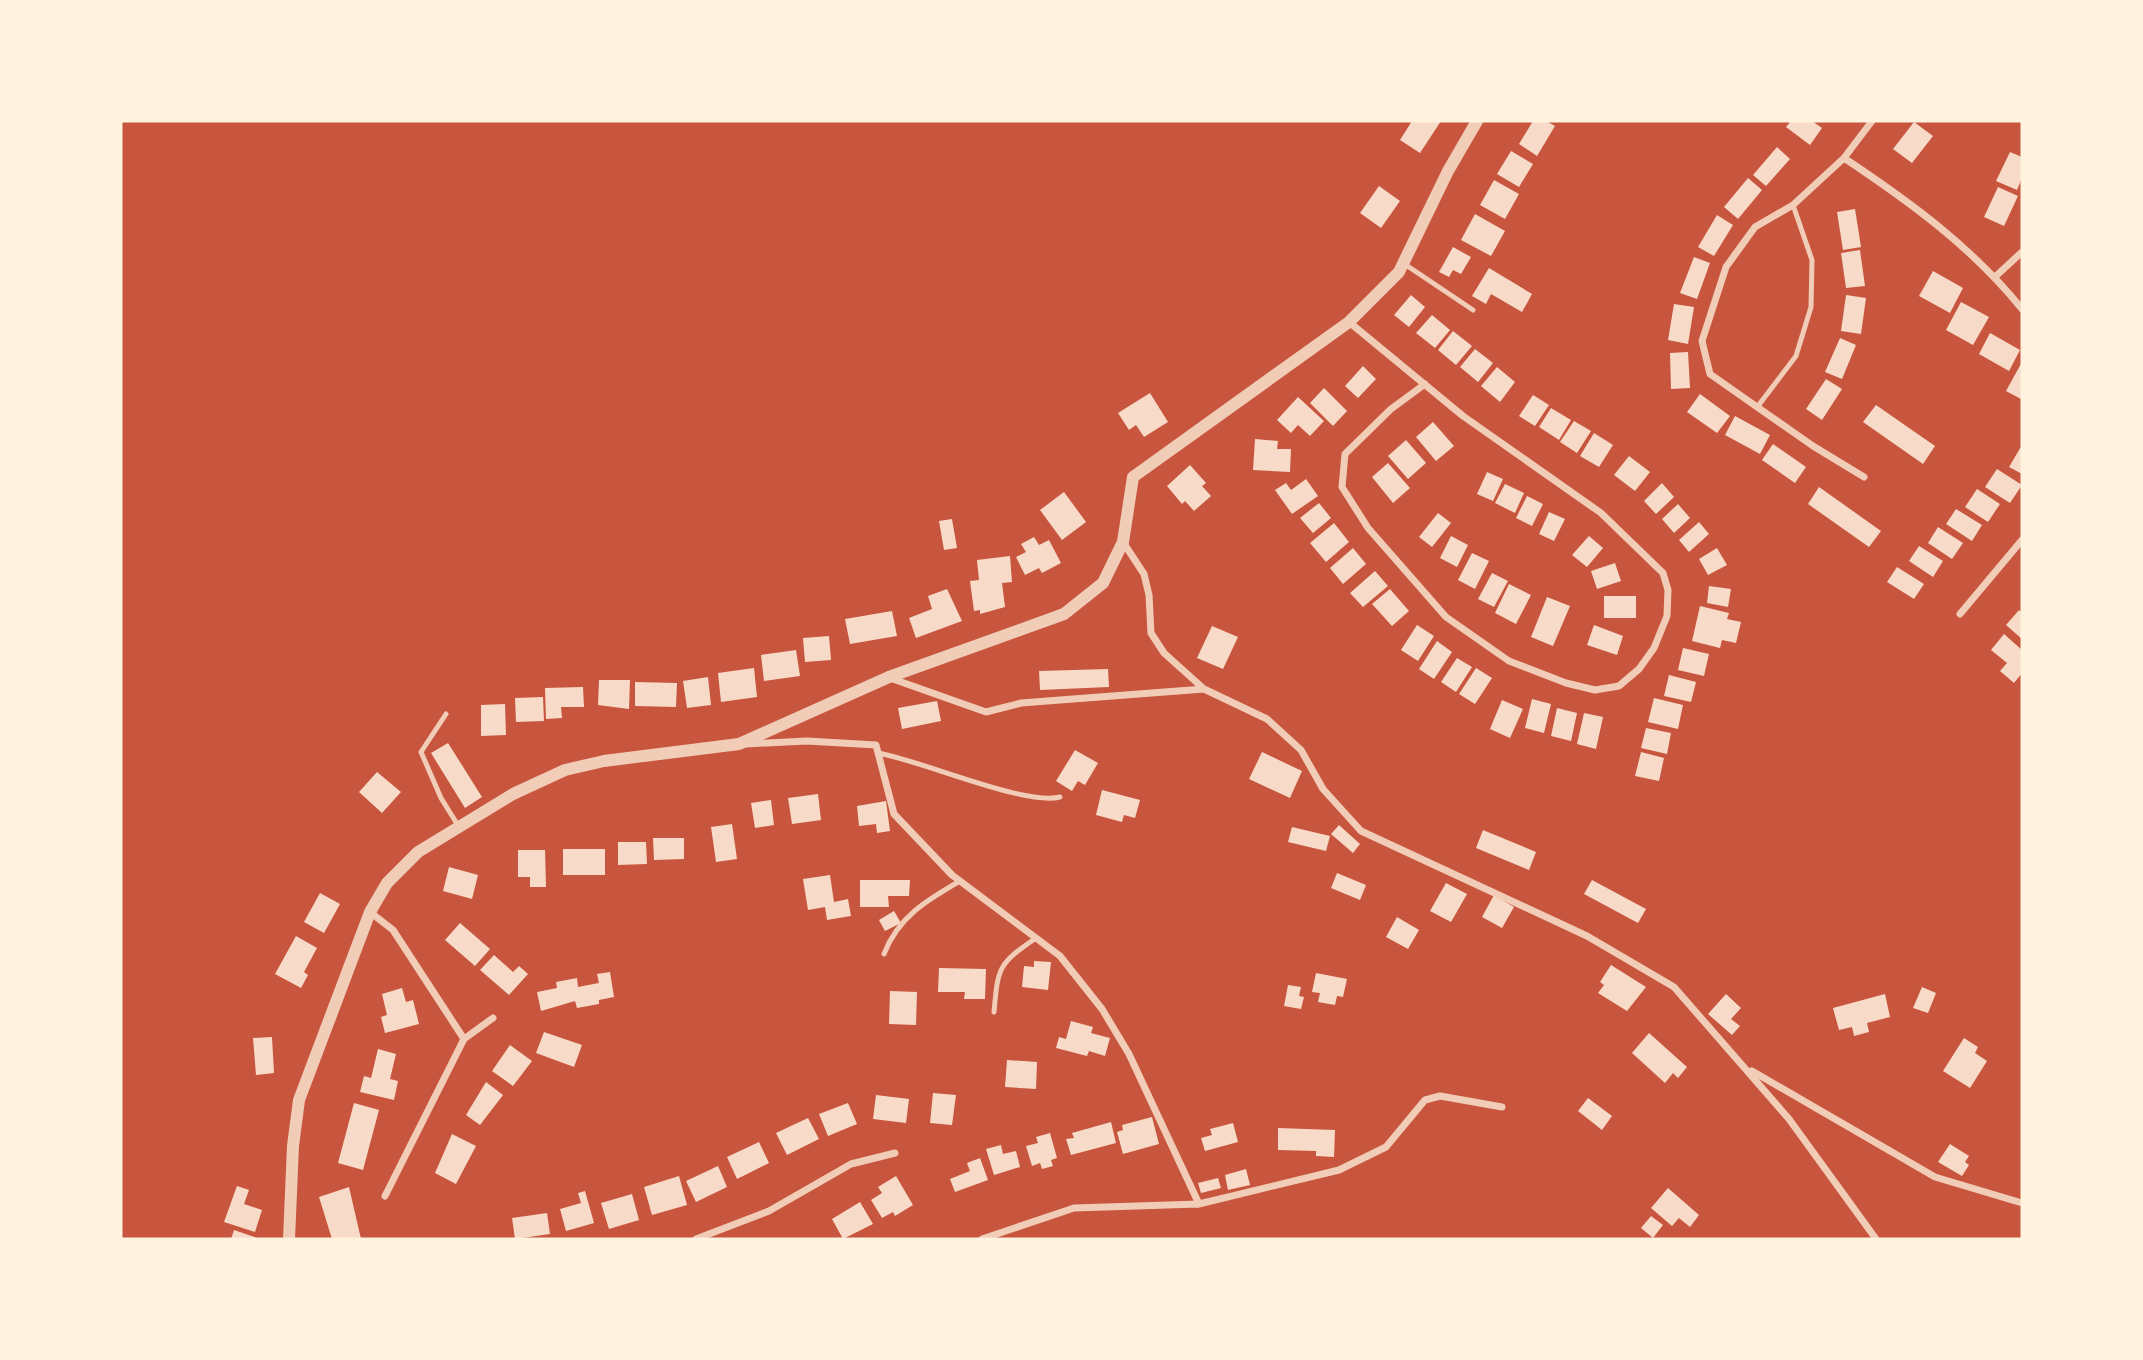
<svg xmlns="http://www.w3.org/2000/svg" width="2143" height="1360" font-family="Arial,sans-serif">
	<rect width="100%" height="100%" fill="#c8553d"/>
	<path fill="#f7dbc8" d="M1412,121H1441L1420,153L1400,140Z
		M1533,121H1546L1555,126L1537,156L1519,144Z
		M1791,121H1812L1822,128L1810,145L1786,127Z
		M1914,122L1933,136L1912,163L1893,149Z
		M1777,147L1790,159L1766,186L1753,175Z
		M1511,151L1533,164L1519,187L1497,174Z
		M2010,152L2022,157V178L2017,190L1996,181Z
		M1748,178L1762,190L1738,219L1724,207Z
		M1494,180L1519,194L1505,219L1480,205Z
		M1379,186L1400,201L1381,228L1360,213Z
		M1998,187L2018,196L2004,226L1984,217Z
		M1855,209L1861,247L1843,250L1837,212Z
		M1475,214L1505,231L1491,256L1461,240Z
		M1717,215L1733,225L1714,256L1698,247Z
		M1453,247L1471,257L1461,274L1453,270L1449,277L1439,272Z
		M1860,250L1865,286L1846,288L1841,253Z
		M1694,257L1710,263L1697,299L1680,293Z
		M1489,268L1532,294L1522,312L1491,294L1486,304L1472,296Z
		M1933,271L1963,288L1950,313L1919,296Z
		M1411,295L1425,307L1409,327L1394,315Z
		M1846,295L1866,298L1861,334L1841,331Z
		M1961,302L1989,317L1973,345L1946,330Z
		M1674,304L1694,307L1688,344L1668,340Z
		M1432,315L1450,330L1435,348L1416,333Z
		M1453,331L1472,346L1456,365L1438,350Z
		M1990,333L2020,350L2009,371L1979,354Z
		M1840,338L1856,345L1842,379L1825,372Z
		M1475,349L1493,363L1478,382L1460,367Z
		M1688,352L1690,388L1671,389L1670,353Z
		M2022,362V397L2021,399L2006,391Z
		M1363,366L1376,379L1358,398L1345,386Z
		M1497,367L1515,382L1500,402L1481,386Z
		M1826,379L1842,389L1822,420L1806,409Z
		M1324,388L1347,411L1333,426L1310,403Z
		M1150,393L1168,422L1144,437L1136,425L1129,430L1118,413Z
		M1700,394L1730,416L1717,433L1687,412Z
		M1533,395L1549,405L1535,426L1519,416Z
		M1298,397L1324,421L1310,436L1298,425L1291,433L1277,420Z
		M1876,405L1935,446L1923,464L1863,422Z
		M1551,408L1571,420L1559,440L1539,427Z
		M1735,416L1770,435L1760,454L1725,435Z
		M1574,421L1591,431L1577,453L1560,442Z
		M1433,422L1454,446L1436,461L1416,437Z
		M1594,433L1613,445L1599,467L1580,456Z
		M1255,439L1278,441L1277,449H1291L1290,472L1253,470Z
		M1406,440L1426,463L1408,479L1388,456Z
		M1773,444L1806,467L1795,483L1762,460Z
		M2022,445V474L2009,467Z
		M1629,456L1650,472L1635,491L1614,475Z
		M1388,463L1410,488L1393,503L1372,477Z
		M1190,465L1206,483L1202,486L1211,496L1194,511L1185,501L1182,504L1167,486Z
		M1997,469L2022,485L2010,503L1985,487Z
		M1487,472L1503,479L1493,501L1477,494Z
		M1306,479L1318,496L1292,514L1275,490L1286,483L1291,490Z
		M1662,483L1674,497L1656,514L1644,501Z
		M1505,484L1524,493L1515,513L1495,503Z
		M1819,487L1881,531L1869,547L1808,504Z
		M1977,489L2000,504L1988,522L1965,507Z
		M1064,492L1086,522L1062,540L1040,510Z
		M1527,496L1543,504L1532,526L1516,518Z
		M1319,503L1331,518L1313,533L1300,518Z
		M1678,504L1690,518L1674,533L1662,519Z
		M1956,509L1982,525L1972,541L1946,524Z
		M1549,512L1565,519L1554,541L1539,534Z
		M1438,513L1451,523L1432,547L1419,537Z
		M952,519L957,548L944,550L939,521Z
		M1699,522L1709,534L1689,552L1679,540Z
		M1334,523L1349,542L1326,562L1310,543Z
		M1938,527L1963,543L1952,559L1928,543Z
		M1451,536L1468,545L1457,567L1440,558Z
		M1589,536L1603,548L1587,567L1572,555Z
		M1034,537L1039,545L1049,540L1061,563L1042,573L1039,568L1025,575L1016,557L1026,552L1021,544Z
		M1919,546L1943,561L1933,577L1909,561Z
		M1353,548L1366,564L1343,584L1330,568Z
		M1717,548L1727,565L1708,575L1699,559Z
		M1472,553L1489,561L1475,589L1458,580Z
		M1010,556L1012,582L1002,583L1005,607L980,614V610L974,611L970,581L979,580L977,560Z
		M1615,563L1621,581L1597,589L1591,571Z
		M1897,567L1924,584L1914,599L1887,582Z
		M1375,571L1388,586L1363,607L1350,593Z
		M1492,573L1508,581L1494,607L1478,599Z
		M1509,584L1531,595L1516,624L1495,613Z
		M1709,586L1731,589L1728,607L1707,603Z
		M947,589L962,621L916,638L909,618L932,609L928,596Z
		M1390,589L1409,611L1392,626L1372,604Z
		M1604,596H1636V618H1604Z
		M1547,597L1570,606L1553,646L1531,637Z
		M1700,606L1729,613L1727,619L1741,622L1736,643L1722,640L1720,648L1692,641Z
		M2019,610L2022,613V639L2006,625Z
		M892,611L897,636L850,644L845,619Z
		M1417,625L1434,636L1418,661L1401,650Z
		M1594,625L1623,636L1617,655L1587,645Z
		M1212,626L1238,637L1223,669L1197,658Z
		M2004,634L2022,650V673L2014,683L2000,671L2007,663L1991,650Z
		M829,636L831,660L805,662L803,638Z
		M1437,641L1452,652L1434,679L1419,669Z
		M1683,648L1709,654L1704,676L1678,670Z
		M796,650L800,676L764,681L761,655Z
		M1457,658L1472,667L1456,692L1441,682Z
		M754,668L757,697L721,702L718,673Z
		M1476,668L1492,678L1475,704L1459,694Z
		M1108,669L1109,687L1040,690L1039,671Z
		M1669,675L1696,682L1691,702L1664,696Z
		M708,677L711,705L687,708L683,681Z
		M599,680H630L629,709L598,705Z
		M635,682L677,683L676,707L635,706Z
		M583,687L584,707H561L562,718L546,719L545,688Z
		M543,697L544,721L516,722L515,698Z
		M1654,698L1683,705L1678,729L1648,722Z
		M1532,699L1551,704L1544,733L1525,728Z
		M1502,700L1523,709L1510,738L1490,729Z
		M937,701L941,721L902,729L898,708Z
		M505,704L506,735L481,736V705Z
		M1557,708L1577,713L1571,741L1551,736Z
		M1584,713L1603,717L1596,749L1577,744Z
		M1646,728L1671,733L1667,754L1641,748Z
		M448,743L482,797L465,808L431,753Z
		M1075,750L1098,763L1085,785L1078,781L1072,791L1056,781Z
		M1262,752L1302,771L1290,798L1249,779Z
		M1641,752L1664,758L1659,781L1635,776Z
		M377,772L401,792L382,813L359,792Z
		M1102,790L1140,800L1135,818L1124,815L1122,822L1096,815Z
		M818,794L821,820L792,824L788,798Z
		M771,800L774,825L755,828L751,803Z
		M886,801L890,831L877,833L876,824L859,826L857,806Z
		M732,824L737,859L716,862L711,827Z
		M1339,825L1360,844L1353,853L1331,834Z
		M1292,827L1330,836L1326,851L1288,842Z
		M1483,830L1536,852L1529,870L1476,848Z
		M653,838H684V859L654,860Z
		M618,842H646L647,864L618,865Z
		M563,849H605V875H563Z
		M518,850H545L546,887H530V877H518Z
		M449,867L478,875L472,899L443,891Z
		M1337,873L1366,885L1360,900L1331,888Z
		M830,875L834,902L848,899L851,916L827,920L825,907L808,910L803,879Z
		M860,880H910L909,896H888L889,907H860Z
		M1592,880L1646,909L1638,923L1584,894Z
		M1446,883L1467,894L1451,922L1430,911Z
		M320,893L340,904L324,933L304,922Z
		M1494,895L1514,907L1502,928L1482,917Z
		M894,911L901,923L885,931L879,920Z
		M1397,917L1419,930L1408,949L1386,937Z
		M460,923L490,949L475,966L445,940Z
		M296,936L317,948L304,972L308,975L301,988L275,974Z
		M494,955L513,972L519,966L528,974L509,995L480,970Z
		M1034,961L1051,962L1048,990L1022,987L1024,966L1034,967Z
		M1611,965L1646,987L1627,1011L1598,993L1604,985L1600,982Z
		M939,968L986,969L985,999H964L965,992H938Z
		M610,972L614,997L599,1000V1004L577,1008L575,1001L541,1011L537,992L557,988L556,982L577,978L578,987L599,983L597,974Z
		M1316,973L1347,979L1343,997L1337,996L1335,1005L1318,1002L1320,993L1312,992Z
		M1288,985L1301,987L1299,996L1304,997L1301,1009L1284,1006Z
		M1922,987L1936,993L1928,1013L1913,1008Z
		M402,988L406,1002L413,1000L419,1024L385,1033L381,1017L387,1015L382,994Z
		M890,991L917,992L916,1025L889,1024Z
		M1726,994L1741,1008L1731,1019L1740,1026L1732,1035L1708,1014Z
		M1885,994L1890,1017L1867,1023L1869,1032L1854,1036L1852,1027L1839,1030L1833,1008Z
		M1071,1021L1093,1027L1091,1033L1110,1038L1105,1056L1089,1051L1087,1056L1056,1048L1059,1037L1066,1039Z
		M544,1032L582,1045L574,1067L536,1053Z
		M1649,1033L1687,1067L1678,1078L1673,1073L1665,1083L1632,1053Z
		M272,1037L274,1073L256,1075L253,1038Z
		M1964,1038L1978,1047L1975,1053L1987,1061L1970,1088L1943,1071Z
		M510,1045L532,1061L513,1086L492,1071Z
		M378,1049L396,1054L390,1079L398,1081L394,1100L360,1092L364,1076L371,1078Z
		M1007,1060L1037,1062L1036,1089L1005,1087Z
		M486,1082L503,1095L480,1125L466,1115Z
		M933,1093L956,1095L952,1125L930,1123Z
		M876,1095L909,1099L906,1123L873,1119Z
		M1588,1098L1612,1116L1602,1130L1578,1111Z
		M354,1103L379,1110L363,1170L338,1163Z
		M848,1103L857,1124L828,1136L819,1114Z
		M1152,1117L1159,1144L1123,1154L1117,1132L1123,1130L1122,1125Z
		M808,1118L819,1139L787,1155L776,1133Z
		M1111,1122L1116,1143L1071,1155L1066,1139L1074,1138L1072,1133Z
		M1233,1123L1238,1142L1205,1151L1201,1138L1212,1135L1210,1129Z
		M1278,1128L1335,1130L1334,1157L1316,1156V1151L1278,1150Z
		M1050,1133L1057,1158L1051,1160L1053,1166L1042,1169L1040,1163L1032,1166L1026,1146L1038,1143L1036,1137Z
		M452,1134L476,1146L456,1184L435,1173Z
		M759,1142L769,1163L737,1179L727,1157Z
		M1950,1144L1969,1156L1965,1162L1969,1165L1962,1176L1938,1162Z
		M1001,1145L1003,1154L1016,1151L1020,1167L994,1175L986,1149Z
		M980,1158L988,1180L955,1192L950,1179L970,1171L967,1163Z
		M718,1166L727,1187L696,1202L686,1181Z
		M1246,1169L1250,1185L1228,1190L1225,1175Z
		M679,1176L687,1205L652,1215L644,1187Z
		M896,1176L913,1205L895,1216L893,1212L882,1218L871,1200L882,1193L878,1187Z
		M1218,1178L1221,1188L1201,1193L1198,1183Z
		M237,1186L249,1190L244,1204L262,1210L255,1232L224,1222Z
		M349,1187L361,1239H332L319,1197Z
		M1668,1188L1699,1215L1690,1227L1679,1218L1672,1226L1651,1208Z
		M585,1191L594,1223L566,1231L560,1209L581,1203L578,1193Z
		M632,1194L639,1220L609,1229L601,1203Z
		M860,1202L873,1224L843,1239L832,1219Z
		M547,1213L550,1234L515,1239L512,1218Z
		M1651,1216L1663,1225L1653,1238L1641,1228Z
		M234,1230L260,1239H231Z"/>
	<g fill="none" stroke-linecap="round" stroke-linejoin="round">
		<path stroke="#f1ccb7" stroke-width="5" d="M1403,263L1473,310
			M1758,406L1796,356L1811,307L1812,260L1793,205
			M446,714L421,752L441,798L459,827
			M878,753C923,761 1025,806 1060,797
			M884,954C898,917 927,900 960,881
			M994,1012C998,967 998,964 1036,938"/>
		<path stroke="#f1ccb7" stroke-width="7" d="M1844,158C1910,202 1972,247 2022,309
			M1996,276L2022,252
			M1349,322L1463,416L1601,513L1663,573L1668,590L1667,616L1654,648L1639,669L1619,686L1595,690L1566,683L1509,661L1446,617L1368,528L1342,487L1345,454L1391,409L1425,384
			M1864,477L1813,446L1710,374L1702,341L1726,267L1755,227L1793,205L1844,158L1872,121
			M1123,542L1144,574L1149,595L1151,633L1164,653L1204,689L1267,719L1301,750L1323,789L1361,831L1587,936L1674,987L1789,1119L1876,1239
			M1960,614L2022,540
			M890,678L986,712L1021,703L1204,689
			M746,744L807,741L876,745L894,814L952,875L1060,956L1102,1009L1129,1054L1199,1204
			M370,912L393,930L464,1039
			M1752,1071L1935,1177L2022,1203
			M385,1196L464,1039L493,1018
			M696,1239L769,1211L851,1164L895,1153
			M982,1239L1074,1208L1199,1204L1339,1170L1386,1147L1425,1100L1440,1096L1502,1107"/>
		<path stroke="#f1ccb7" stroke-width="12" d="M289,1239L293,1146L299,1100L370,912L387,883L418,852L513,794L565,770L604,761L739,744L889,677L1064,614L1103,583L1123,542L1133,477L1349,322L1399,272L1448,171L1477,121"/>
	</g>
	<rect width="2143" height="1360" fill="none" stroke="#fff3e0" stroke-width="245"/>
</svg>
